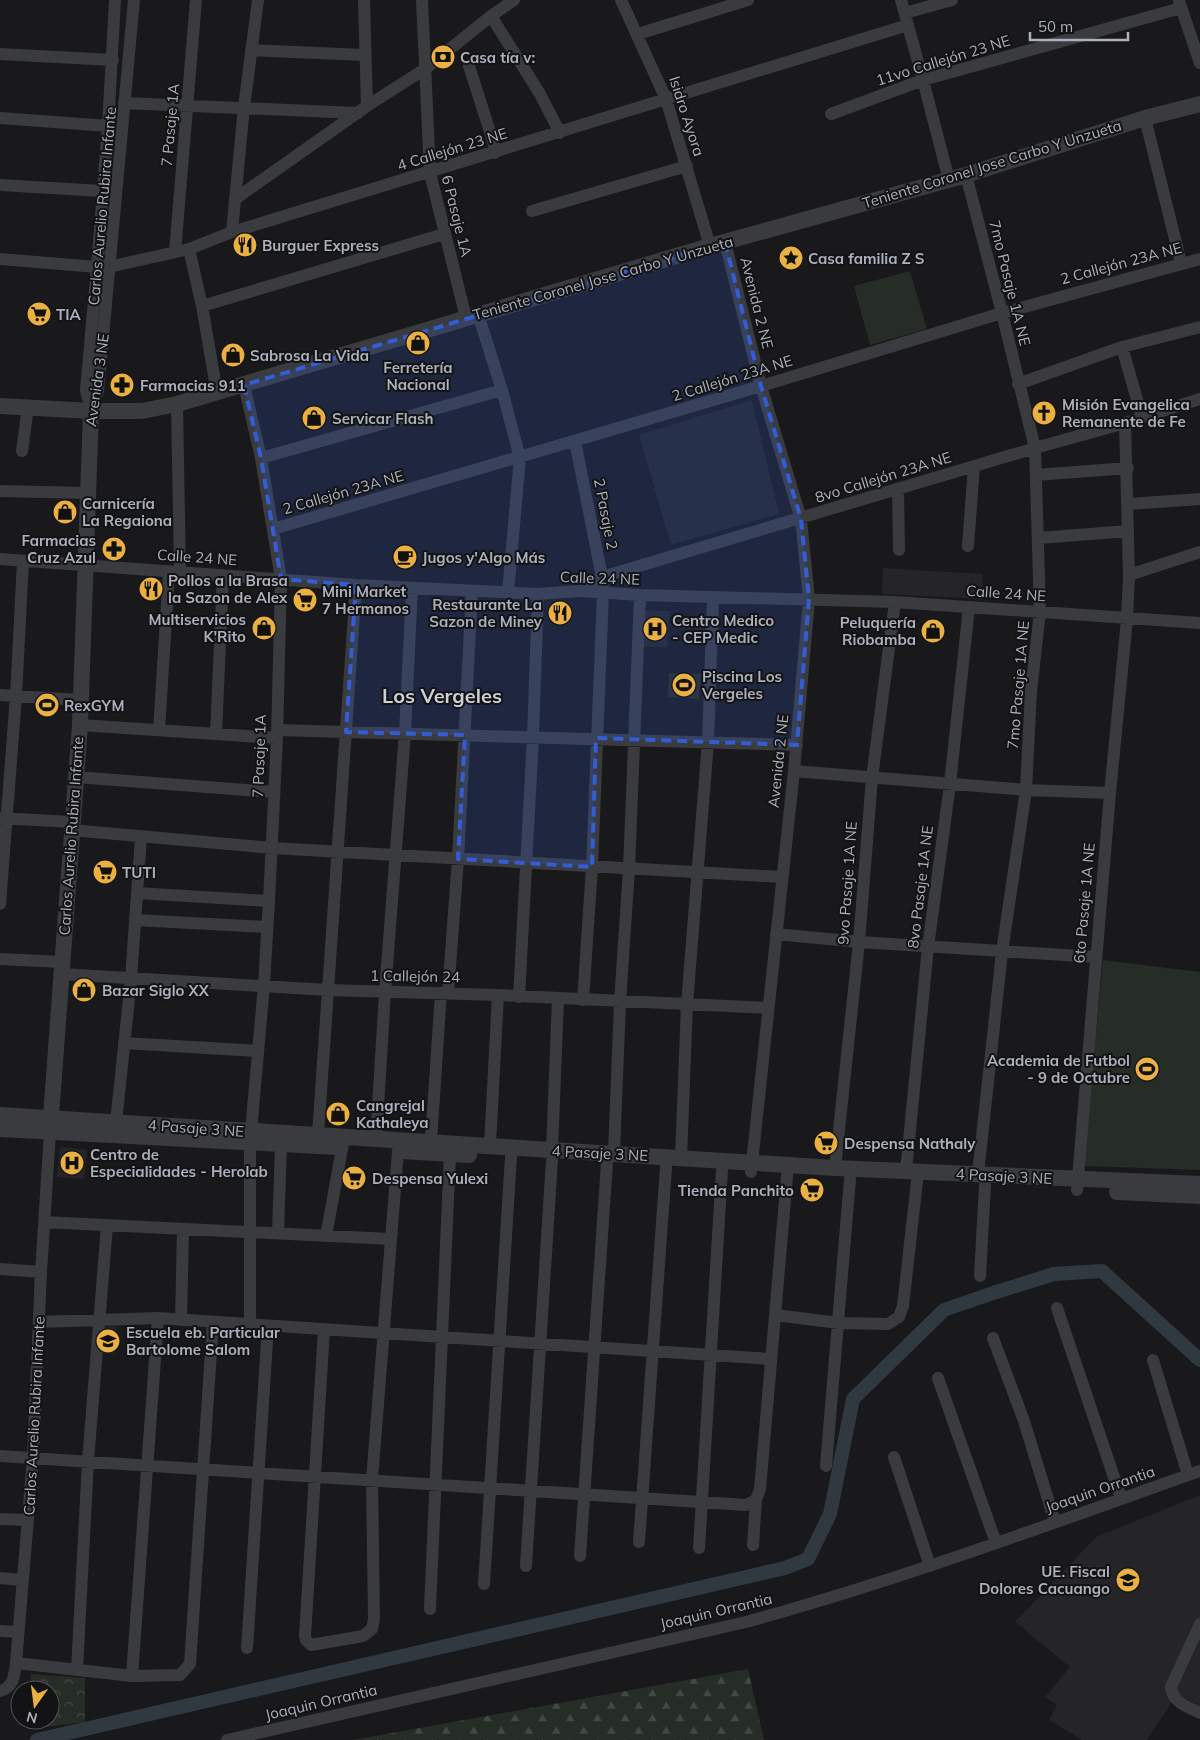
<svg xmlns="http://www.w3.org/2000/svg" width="1200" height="1740" font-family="Mulish,sans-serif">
	<defs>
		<pattern id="forest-firs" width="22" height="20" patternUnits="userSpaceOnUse" patternTransform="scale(1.25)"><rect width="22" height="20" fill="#252d26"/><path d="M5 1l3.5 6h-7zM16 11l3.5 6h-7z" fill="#424943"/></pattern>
		<pattern id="park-crowns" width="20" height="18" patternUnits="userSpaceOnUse" patternTransform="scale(1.25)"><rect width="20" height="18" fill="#252d26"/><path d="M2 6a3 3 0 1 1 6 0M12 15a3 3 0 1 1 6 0" fill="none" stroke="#424943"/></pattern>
	</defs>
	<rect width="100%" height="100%" fill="#19191b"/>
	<path fill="#252528" d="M752,400L779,514L671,545L639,435Z
		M883,568L983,574L982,599L882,594Z
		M642,610L670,611L667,647H640Z
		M60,1147L87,1150L84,1179L57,1177Z
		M116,1326L115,1354L99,1353L101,1328Z
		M1200,1495V1706L1177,1694L1147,1740H1082L1049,1720L1057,1705L1045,1697L1070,1667L1015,1622L1096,1537Z"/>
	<path fill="#252d26" d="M910,271L927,329L870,345L854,286Z
		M669,673L701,674L699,699L668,697Z
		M1103,960L1200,972V1170L1084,1166Z"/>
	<path fill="url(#forest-firs)" d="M748,1669L764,1740H353Z"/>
	<path fill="url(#park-crowns)" d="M31,1674L85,1678V1722L28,1729V1720H50V1690H30Z"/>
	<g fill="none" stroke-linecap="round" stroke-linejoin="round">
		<path stroke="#313940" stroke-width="14" d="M37,1740L785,1568L808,1559L830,1514L853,1399L944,1310L993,1293L1054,1274L1102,1271L1200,1360"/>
		<path stroke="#3a3b3f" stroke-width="12" d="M364,0L367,106
			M422,0L430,173L466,318
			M621,0L666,99L710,246
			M901,0L923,80L949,180
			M1179,1L1200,63
			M905,13L952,0
			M491,16L540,94L560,133
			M638,34L748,0
			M251,50L364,55
			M0,54L113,60
			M469,66L493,141L495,153
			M124,103L358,113
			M831,114L923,80L1181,8
			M0,118L108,126
			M1145,118L1181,263
			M966,175L1002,313L1035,448L1040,612L1031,691L1026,790L1002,952L978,1174
			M0,185L102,191
			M235,199L367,106L425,69L491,16L514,0
			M532,211L687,166
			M232,232L244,107L258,0
			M725,242L761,386L801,519L809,599L794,771L751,1172
			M189,249L202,306L217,393
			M175,252L196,0
			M0,259L97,267H109L189,249L232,232L908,25
			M202,306L444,234
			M478,314L502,390L520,458L508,592
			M1122,347L1142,417
			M1018,384L1122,347L1200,327
			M244,385L261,458L281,579L277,738L269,901L264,985L251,1131
			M177,404L180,572
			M91,411L98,391L134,0
			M91,411L86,390L97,267L108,126L115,0
			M1125,423L1129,575
			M575,441L602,577L603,593L592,867L583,1000
			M22,451L28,407
			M261,458L502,390
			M1036,475L1128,468
			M898,489L899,550
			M0,491L87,493
			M1128,504L1200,499
			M273,529L761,386L1002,313L1200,259
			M1039,538L1128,531
			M968,546L974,466
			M0,559L356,585L538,594L579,591L640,595L895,602L1200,623
			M579,591L602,577L1035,448L1125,423L1200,399
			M0,695L80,700
			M80,725L277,738
			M159,730L169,572
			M277,730L797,745
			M216,734L223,575
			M794,771L1026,790L1110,793
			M75,777L274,792
			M0,818L71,822
			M71,830L272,848L782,877
			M137,893L269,901
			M0,904L16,696L23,561
			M135,920L267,927
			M776,934L859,942L1096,957
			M0,959L62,962
			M62,974L328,990L498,995L768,1008
			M448,993L458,859L472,591
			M519,997L533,737L538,594
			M124,1043L258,1051
			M116,1123L131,979L141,837
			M318,1135L356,585
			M376,1139L385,992L405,733L412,588
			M431,1141L441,993
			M250,1143V1324
			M490,1145L498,995
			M552,1150L558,999
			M614,1153L620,1002L629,869L640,595
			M681,1158L687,1004L708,742L713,597
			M835,1168L859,942L872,778L895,602
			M906,1171L928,947L950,784L969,607
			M1077,1190L1110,793L1127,619L1129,575L1200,552
			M44,1222L391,1239
			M278,1233L281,1145
			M326,1236L344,1138
			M0,1269L41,1272
			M980,1276L985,1185
			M1057,1308L1121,1498
			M775,1315L839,1323L888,1324L899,1317L903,1306L917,1181
			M181,1320L183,1229
			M39,1322L158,1318L771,1359
			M324,1329L305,1636L306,1640L311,1645L363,1636L372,1629L374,1619L372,1480L398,1151
			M993,1338L1024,1421L1055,1522
			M1153,1360L1188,1475
			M938,1378L996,1543
			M0,1456L746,1505L756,1500L760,1489L788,1165
			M894,1457L930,1566
			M826,1466L850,1179
			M0,1519L28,1520
			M639,1542L666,1167
			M753,1545L756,1500
			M699,1548L722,1170
			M580,1556L607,1163
			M526,1566L552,1160
			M0,1578L22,1580
			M484,1584L511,1157
			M430,1609L450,1154
			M1200,1624L1171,1687C1172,1702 1188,1707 1200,1713
			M0,1631L18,1632
			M247,1648L268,1326
			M16,1663L132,1676L180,1675L190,1664L213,1322
			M77,1670L88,1461L107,1225
			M132,1676L158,1318
			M0,1691C14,1687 14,1676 16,1663L33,1458L41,1272L50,1132
			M227,1740L746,1622C900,1580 1050,1524 1200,1471"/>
		<path stroke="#3a3b3f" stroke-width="16" d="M0,406L91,411H142L177,404L710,246L966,175L1145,118L1200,104
			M0,1115L835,1168L1200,1184
			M0,1129L337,1147
			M50,1130L80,725L91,411
			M401,1151L469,1155
			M1117,1192L1200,1196"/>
	</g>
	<path fill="#325dd4" fill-opacity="0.2" stroke="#325dd4" stroke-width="4" stroke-dasharray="10 6" stroke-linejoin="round" d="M725,242L761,386L801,519L809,599L797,745L596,738L592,867L458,859L465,735L346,732L356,585L281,579L261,458L244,385Z"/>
	<defs>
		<symbol id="bank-disc" viewBox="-11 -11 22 22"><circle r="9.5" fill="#eab041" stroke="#131316"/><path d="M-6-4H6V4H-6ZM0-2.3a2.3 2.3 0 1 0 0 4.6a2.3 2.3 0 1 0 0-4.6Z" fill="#111"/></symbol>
		<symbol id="restaurant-disc" viewBox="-11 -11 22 22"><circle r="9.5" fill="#eab041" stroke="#131316"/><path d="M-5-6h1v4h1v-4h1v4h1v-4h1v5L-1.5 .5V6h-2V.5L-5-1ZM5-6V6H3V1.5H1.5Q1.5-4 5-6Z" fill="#111"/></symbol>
		<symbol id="sight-disc" viewBox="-11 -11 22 22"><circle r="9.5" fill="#eab041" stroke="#131316"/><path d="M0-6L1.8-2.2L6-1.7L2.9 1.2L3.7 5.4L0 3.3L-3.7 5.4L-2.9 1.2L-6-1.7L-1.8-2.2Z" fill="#111"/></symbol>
		<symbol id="supermarket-disc" viewBox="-11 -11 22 22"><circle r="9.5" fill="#eab041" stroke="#131316"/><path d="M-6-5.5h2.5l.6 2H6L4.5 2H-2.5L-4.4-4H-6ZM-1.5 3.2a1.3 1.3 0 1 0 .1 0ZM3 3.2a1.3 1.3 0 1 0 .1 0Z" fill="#111"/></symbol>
		<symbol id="shop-disc" viewBox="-11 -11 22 22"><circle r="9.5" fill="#eab041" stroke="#131316"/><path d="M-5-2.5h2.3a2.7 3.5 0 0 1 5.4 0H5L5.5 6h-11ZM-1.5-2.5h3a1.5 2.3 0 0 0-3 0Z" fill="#111"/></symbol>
		<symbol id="pharmacy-disc" viewBox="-11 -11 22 22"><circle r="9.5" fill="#eab041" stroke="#131316"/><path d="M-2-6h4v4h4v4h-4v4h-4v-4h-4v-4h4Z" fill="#111"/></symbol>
		<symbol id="church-disc" viewBox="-11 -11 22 22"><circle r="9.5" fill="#eab041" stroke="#131316"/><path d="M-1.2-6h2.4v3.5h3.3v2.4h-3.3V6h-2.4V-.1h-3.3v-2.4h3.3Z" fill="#111"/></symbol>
		<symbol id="cafe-disc" viewBox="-11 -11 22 22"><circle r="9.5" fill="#eab041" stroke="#131316"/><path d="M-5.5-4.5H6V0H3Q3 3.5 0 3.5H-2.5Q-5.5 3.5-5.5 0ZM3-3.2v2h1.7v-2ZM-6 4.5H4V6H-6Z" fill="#111"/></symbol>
		<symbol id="hospital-disc" viewBox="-11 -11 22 22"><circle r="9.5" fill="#eab041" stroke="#131316"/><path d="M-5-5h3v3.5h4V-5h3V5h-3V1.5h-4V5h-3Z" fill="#111"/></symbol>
		<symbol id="stadium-disc" viewBox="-11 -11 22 22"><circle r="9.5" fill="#eab041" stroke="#131316"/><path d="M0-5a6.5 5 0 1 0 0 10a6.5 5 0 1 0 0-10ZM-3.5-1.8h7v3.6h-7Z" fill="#111"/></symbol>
		<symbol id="school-disc" viewBox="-11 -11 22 22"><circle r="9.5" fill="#eab041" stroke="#131316"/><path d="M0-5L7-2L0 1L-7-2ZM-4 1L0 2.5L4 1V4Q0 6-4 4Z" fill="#111"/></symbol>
	</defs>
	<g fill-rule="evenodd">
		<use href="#bank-disc" x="429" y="43" width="28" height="28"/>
		<use href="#restaurant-disc" x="231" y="231" width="28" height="28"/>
		<use href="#sight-disc" x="777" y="244" width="28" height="28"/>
		<use href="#supermarket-disc" x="25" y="300" width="28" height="28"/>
		<use href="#shop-disc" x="404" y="329" width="28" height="28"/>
		<use href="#shop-disc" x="219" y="341" width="28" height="28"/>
		<use href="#pharmacy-disc" x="108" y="371" width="28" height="28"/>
		<use href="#church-disc" x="1030" y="399" width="28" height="28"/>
		<use href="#shop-disc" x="300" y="404" width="28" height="28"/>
		<use href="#shop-disc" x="51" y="498" width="28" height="28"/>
		<use href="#pharmacy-disc" x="100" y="535" width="28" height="28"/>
		<use href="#cafe-disc" x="391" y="543" width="28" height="28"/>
		<use href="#restaurant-disc" x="137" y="575" width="28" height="28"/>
		<use href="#supermarket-disc" x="291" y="586" width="28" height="28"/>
		<use href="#restaurant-disc" x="546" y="599" width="28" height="28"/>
		<use href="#shop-disc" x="250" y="614" width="28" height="28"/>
		<use href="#hospital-disc" x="641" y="615" width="28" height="28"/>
		<use href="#shop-disc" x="919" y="617" width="28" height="28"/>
		<use href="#stadium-disc" x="670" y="671" width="28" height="28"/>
		<use href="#stadium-disc" x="33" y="691" width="28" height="28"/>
		<use href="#supermarket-disc" x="91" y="858" width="28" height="28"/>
		<use href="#shop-disc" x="70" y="976" width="28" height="28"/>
		<use href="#stadium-disc" x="1133" y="1055" width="28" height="28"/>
		<use href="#shop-disc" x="324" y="1100" width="28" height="28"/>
		<use href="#supermarket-disc" x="812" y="1129" width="28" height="28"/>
		<use href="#hospital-disc" x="58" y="1149" width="28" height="28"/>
		<use href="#supermarket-disc" x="340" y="1164" width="28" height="28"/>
		<use href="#supermarket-disc" x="798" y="1176" width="28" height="28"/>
		<use href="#school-disc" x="94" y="1327" width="28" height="28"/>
		<use href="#school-disc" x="1114" y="1566" width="28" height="28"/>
	</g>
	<g text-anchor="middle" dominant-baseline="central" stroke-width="4" stroke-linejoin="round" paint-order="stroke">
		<g font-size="15" font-weight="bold" fill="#abb0ba" stroke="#131316" text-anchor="start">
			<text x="460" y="57">Casa tía v:</text>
			<text x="262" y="245">Burguer Express</text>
			<text x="808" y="258">Casa familia Z S</text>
			<text x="56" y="314">TIA</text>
			<text x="250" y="355">Sabrosa La Vida</text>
			<text x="418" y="367" text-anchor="middle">Ferretería<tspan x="418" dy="17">Nacional</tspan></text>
			<text x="140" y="385">Farmacias 911</text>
			<text x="1062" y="404">Misión Evangelica<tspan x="1062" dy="17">Remanente de Fe</tspan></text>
			<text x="332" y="418">Servicar Flash</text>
			<text x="82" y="503">Carnicería<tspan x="82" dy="17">La Regaiona</tspan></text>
			<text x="96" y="540" text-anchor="end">Farmacias<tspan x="96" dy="17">Cruz Azul</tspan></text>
			<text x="422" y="557">Jugos y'Algo Más</text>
			<text x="168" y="580">Pollos a la Brasa<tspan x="168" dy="17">la Sazon de Alex</tspan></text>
			<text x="322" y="591">Mini Market<tspan x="322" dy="17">7 Hermanos</tspan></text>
			<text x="542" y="604" text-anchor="end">Restaurante La<tspan x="542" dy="17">Sazon de Miney</tspan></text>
			<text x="246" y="619" text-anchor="end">Multiservicios<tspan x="246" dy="17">K'Rito</tspan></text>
			<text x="672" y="620">Centro Medico<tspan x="672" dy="17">- CEP Medic</tspan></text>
			<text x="916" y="622" text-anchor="end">Peluquería<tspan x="916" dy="17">Riobamba</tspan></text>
			<text x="702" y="676">Piscina Los<tspan x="702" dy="17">Vergeles</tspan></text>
			<text x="64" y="705">RexGYM</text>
			<text x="122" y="872">TUTI</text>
			<text x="102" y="990">Bazar Siglo XX</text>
			<text x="1130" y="1060" text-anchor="end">Academia de Futbol<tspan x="1130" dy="17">- 9 de Octubre</tspan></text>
			<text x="356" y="1105">Cangrejal<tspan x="356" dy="17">Kathaleya</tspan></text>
			<text x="844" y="1143">Despensa Nathaly</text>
			<text x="90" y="1154">Centro de<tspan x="90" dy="17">Especialidades - Herolab</tspan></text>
			<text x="372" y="1178">Despensa Yulexi</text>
			<text x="794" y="1190" text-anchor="end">Tienda Panchito</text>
			<text x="126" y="1332">Escuela eb. Particular<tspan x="126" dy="17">Bartolome Salom</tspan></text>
			<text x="1110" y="1571" text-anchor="end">UE. Fiscal<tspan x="1110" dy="17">Dolores Cacuango</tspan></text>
		</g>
		<g font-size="15" fill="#abb0ba" stroke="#131316">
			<text transform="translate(943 60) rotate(-17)">11vo Callejón 23 NE</text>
			<text transform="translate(687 116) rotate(72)">Isidro Ayora</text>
			<text transform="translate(170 125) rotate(-85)">7 Pasaje 1A</text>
			<text transform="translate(452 149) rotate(-17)">4 Callejón 23 NE</text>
			<text transform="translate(992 164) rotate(-17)">Teniente Coronel Jose Carbo Y Unzueta</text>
			<text transform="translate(102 206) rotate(-85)">Carlos Aurelio Rubira Infante</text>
			<text transform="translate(457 216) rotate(76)">6 Pasaje 1A</text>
			<text transform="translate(1121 263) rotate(-15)">2 Callejón 23A NE</text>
			<text transform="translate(603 278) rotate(-16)">Teniente Coronel Jose Carbo Y Unzueta</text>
			<text transform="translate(1010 283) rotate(76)">7mo Pasaje 1A NE</text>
			<text transform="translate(757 303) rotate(76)">Avenida 2 NE</text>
			<text transform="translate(732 378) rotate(-17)">2 Callejón 23A NE</text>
			<text transform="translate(97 380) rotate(-82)">Avenida 3 NE</text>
			<text transform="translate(883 477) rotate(-17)">8vo Callejón 23A NE</text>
			<text transform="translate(343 492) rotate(-16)">2 Callejón 23A NE</text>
			<text transform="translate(606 514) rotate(79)">2 Pasaje 2</text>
			<text transform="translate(197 557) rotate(4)">Calle 24 NE</text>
			<text transform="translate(600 578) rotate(2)">Calle 24 NE</text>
			<text transform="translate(1006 593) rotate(4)">Calle 24 NE</text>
			<text transform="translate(1018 685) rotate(-85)">7mo Pasaje 1A NE</text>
			<text transform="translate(259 756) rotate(-88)">7 Pasaje 1A</text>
			<text transform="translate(778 761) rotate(-84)">Avenida 2 NE</text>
			<text transform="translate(71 836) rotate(-86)">Carlos Aurelio Rubira Infante</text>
			<text transform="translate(847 883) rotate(-86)">9vo Pasaje 1A NE</text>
			<text transform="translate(920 887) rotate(-83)">8vo Pasaje 1A NE</text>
			<text transform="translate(1084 903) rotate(-85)">6to Pasaje 1A NE</text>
			<text transform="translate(415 976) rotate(1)">1 Callejón 24</text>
			<text transform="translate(196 1128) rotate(4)">4 Pasaje 3 NE</text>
			<text transform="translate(600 1153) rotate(3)">4 Pasaje 3 NE</text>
			<text transform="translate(1004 1176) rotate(3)">4 Pasaje 3 NE</text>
			<text transform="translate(34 1416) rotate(-87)">Carlos Aurelio Rubira Infante</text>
			<text transform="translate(1100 1489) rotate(-19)">Joaquin Orrantia</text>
			<text transform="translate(716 1611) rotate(-13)">Joaquin Orrantia</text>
			<text transform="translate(321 1702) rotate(-13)">Joaquin Orrantia</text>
		</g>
		<g font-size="20" font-weight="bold" fill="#cccfd6" stroke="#131316">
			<text x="442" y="695">Los Vergeles</text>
		</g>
	</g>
	<g transform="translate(35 1705) rotate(194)"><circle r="24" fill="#131316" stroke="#505258"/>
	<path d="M0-4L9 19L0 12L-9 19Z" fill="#eab041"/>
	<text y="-8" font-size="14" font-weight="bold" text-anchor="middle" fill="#abb0ba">N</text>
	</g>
	<path d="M1030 32v8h98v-8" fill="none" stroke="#abb0ba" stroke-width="2.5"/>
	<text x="1038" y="32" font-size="15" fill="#abb0ba" stroke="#131316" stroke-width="4" paint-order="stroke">50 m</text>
</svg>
